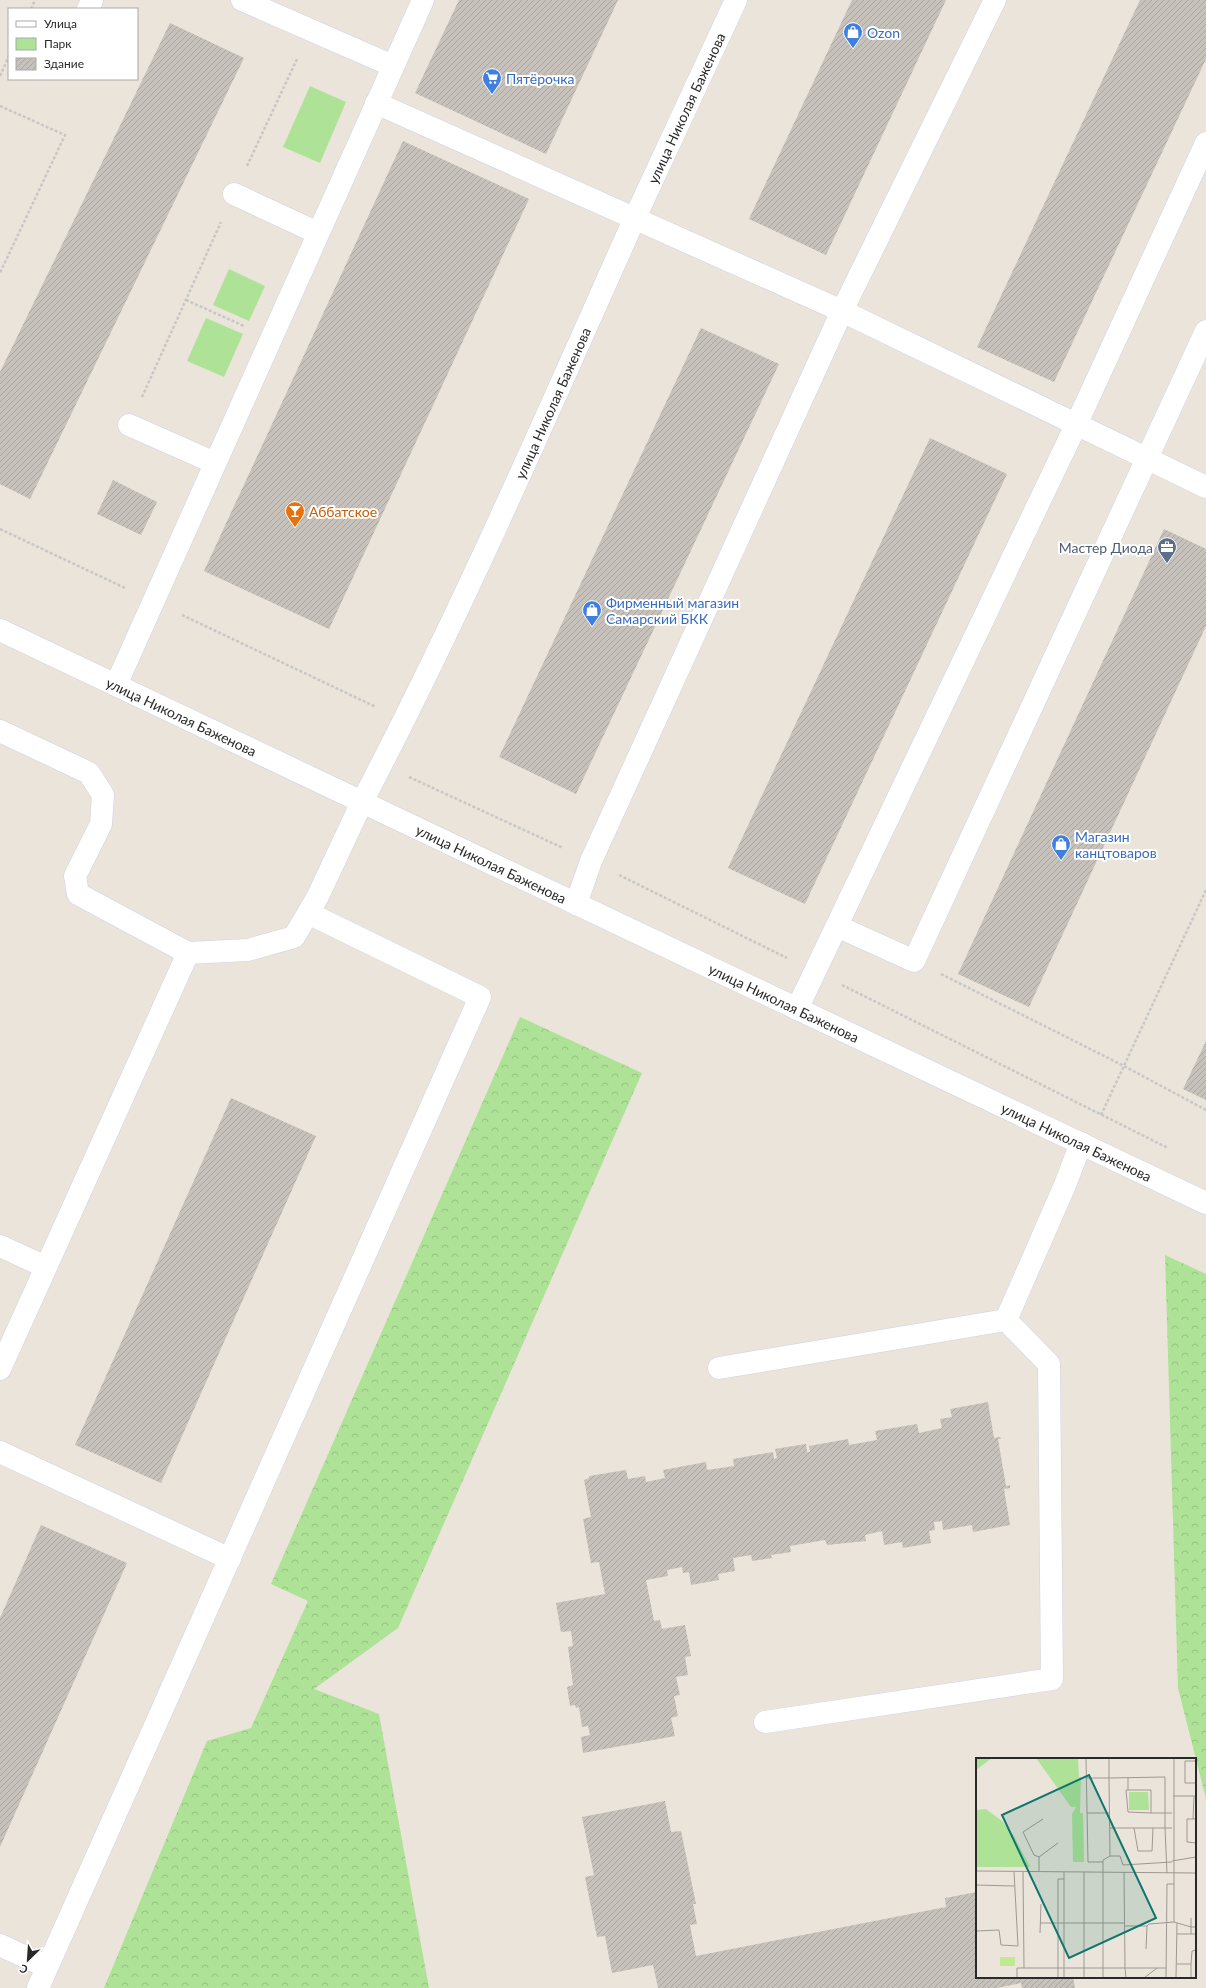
<svg xmlns="http://www.w3.org/2000/svg" width="1206" height="1988" font-family="Lato,sans-serif">
	<defs>
		<pattern id="forest-crowns" width="20" height="18" patternUnits="userSpaceOnUse"><rect width="20" height="18" fill="#aee297"/><path d="M2 6a3 3 0 1 1 6 0M12 15a3 3 0 1 1 6 0" fill="none" stroke="#96c282"/></pattern>
		<pattern id="building-hatch" width="6" height="6" patternUnits="userSpaceOnUse"><rect width="6" height="6" fill="#c6c1ba"/><path d="M-1 1l2-2M0 6l6-6M5 7l2-2" fill="none" stroke="#aaa6a0"/></pattern>
	</defs>
	<rect width="100%" height="100%" fill="#ebe4da"/>
	<path fill="url(#forest-crowns)" d="M520,1017L642,1073L398,1628L314,1689L379,1714L429,1988H104L207,1741L251,1728L308,1601L271,1584Z
		M1165,1255L1206,1274V1799L1178,1688Z"/>
	<path fill="#aee297" d="M310,86L346,102L320,163L283,147Z
		M229,269L265,286L249,321L213,305Z
		M206,318L243,334L224,377L187,361Z"/>
	<path fill="url(#building-hatch)" d="M459,0H618L546,154L415,93Z
		M852,0H946L826,255L749,219Z
		M1140,0H1206V59L1054,382L977,347Z
		M170,23L244,58L30,499L0,484V372Z
		M403,141L529,199L329,629L204,571Z
		M701,328L779,364L576,794L499,757Z
		M930,438L1007,474L805,904L728,868Z
		M113,480L157,502L141,535L97,514Z
		M1164,529L1206,549V626L1029,1007L958,974Z
		M1206,1041V1100L1183,1089Z
		M231,1098L316,1136L161,1483L75,1445Z
		M988,1402L994,1438L1000,1437L1001,1439H998L1006,1486L1010,1485V1488L1004,1489L1010,1525L973,1532L972,1525L943,1530L942,1521L934,1522L935,1530L929,1531L931,1543L903,1548L902,1542L884,1545L882,1531L865,1535L866,1541L827,1545L825,1540L790,1546L791,1552L771,1555L772,1558L752,1561L751,1555L733,1558L735,1571L718,1574L719,1580L691,1585L689,1572L683,1573L682,1567L667,1570L668,1576L646,1580L654,1621L660,1620L662,1629L685,1625L691,1656L685,1657L688,1675L676,1677L680,1695L674,1696L678,1716L671,1718L675,1736L583,1753L581,1737L590,1735L588,1726L582,1727L579,1707L576,1708L575,1705L570,1706L567,1687L573,1685L568,1647L573,1646L571,1631L561,1632L556,1603L605,1594L599,1562L591,1563L583,1519L591,1517L584,1480L589,1478V1476L626,1470L628,1479L645,1476L646,1482L665,1478L663,1470L706,1462L707,1470L734,1466L733,1459L773,1452L774,1459L777,1458L775,1449L806,1444L807,1452H810L809,1446L848,1439L849,1445L877,1440L875,1431L917,1424L919,1433L942,1428L940,1419L952,1417L950,1409Z
		M41,1525L127,1563L0,1847V1618Z
		M665,1801L671,1832L681,1831L696,1904H693L697,1924L690,1925L696,1956L946,1907L945,1898L977,1892V1977H1073L1075,1988H1022L1021,1983L997,1988H658L653,1965L612,1973L605,1936L597,1937L585,1877L594,1875L582,1817Z"/>
	<g fill="none" stroke-linecap="round" stroke-linejoin="round">
		<defs>
			<path id="lane" d="M242,0L393,66
				M88,9L92,0
				M376,103L842,311L1206,487
				M234,194L318,233
				M129,425L215,463
				M116,685L423,0
				M0,731L89,773L103,795L101,824L75,876L78,894L188,953L248,950L294,937L318,896L362,802
				M576,904L591,861L842,311L995,0
				M837,926L914,961L1206,331
				M797,1009L1076,425L1206,143
				M0,1246L46,1267
				M719,1368L1006,1320L1065,1185L1081,1143
				M0,1369L188,953
				M0,1452L230,1559
				M765,1722L1052,1679L1049,1364L1006,1320
				M0,1945L47,1967
				M38,1988L480,997L308,913"/>
			<g id="street">
				<path id="s1" d="M0,630L1206,1203"/>
				<path id="s2" d="M362,802C461,613 546,417 633,222C667,148 702,74 736,0"/>
			</g>
		</defs>
		<use href="#lane" stroke="#cfd2e2" stroke-width="23"/>
		<use href="#street" stroke="#cfd2e2" stroke-width="23"/>
		<path stroke="#c7c7c7" stroke-width="2.5" stroke-dasharray="3 2" stroke-linecap="butt" d="M31,9L35,0
			M0,76L9,56
			M0,106L65,135L0,273
			M247,166L297,59
			M186,300L244,326
			M142,397L221,222
			M0,529L125,588
			M182,615L376,707
			M409,777L563,848
			M619,875L787,958
			M941,974L1124,1066L1206,1110
			M842,985L1168,1148
			M1101,1115L1206,890"/>
		<use href="#lane" stroke="#fff" stroke-width="22"/>
		<use href="#street" stroke="#fff" stroke-width="22"/>
	</g>
	<defs>
		<symbol id="shop-pin" viewBox="-11 -11 22 30"><path d="M0 17L-7.5 6A9.5 9.5 0 1 1 7.5 6Z" fill="#3f7fe0" stroke="#fff"/><path d="M-5-2.5h2.3a2.7 3.5 0 0 1 5.4 0H5L5.5 6h-11ZM-1.5-2.5h3a1.5 2.3 0 0 0-3 0Z" fill="#fff"/></symbol>
		<symbol id="supermarket-pin" viewBox="-11 -11 22 30"><path d="M0 17L-7.5 6A9.5 9.5 0 1 1 7.5 6Z" fill="#3f7fe0" stroke="#fff"/><path d="M-6-5.5h2.5l.6 2H6L4.5 2H-2.5L-4.4-4H-6ZM-1.5 3.2a1.3 1.3 0 1 0 .1 0ZM3 3.2a1.3 1.3 0 1 0 .1 0Z" fill="#fff"/></symbol>
		<symbol id="bar-pin" viewBox="-11 -11 22 30"><path d="M0 17L-7.5 6A9.5 9.5 0 1 1 7.5 6Z" fill="#e8710a" stroke="#fff"/><path d="M-6-5H6L.8 .8V4.5H3.5V6h-7V4.5H-.8V.8Z" fill="#fff"/></symbol>
		<symbol id="office-pin" viewBox="-11 -11 22 30"><path d="M0 17L-7.5 6A9.5 9.5 0 1 1 7.5 6Z" fill="#5c6f8a" stroke="#fff"/><path d="M-6-3h4V-5.5h4V-3h4V5H-6ZM-1-4.5V-3h2v-1.5ZM-6 0V1H6V0Z" fill="#fff"/></symbol>
	</defs>
	<g fill-rule="evenodd">
		<use href="#shop-pin" x="842" y="21" width="22" height="30"/>
		<use href="#supermarket-pin" x="481" y="67" width="22" height="30"/>
		<use href="#bar-pin" x="284" y="500" width="22" height="30"/>
		<use href="#office-pin" x="1156" y="536" width="22" height="30"/>
		<use href="#shop-pin" x="581" y="599" width="22" height="30"/>
		<use href="#shop-pin" x="1050" y="833" width="22" height="30"/>
	</g>
	<g text-anchor="middle" dominant-baseline="central" stroke-width="4" stroke-linejoin="round" paint-order="stroke">
		<g font-size="14" fill="#366cbe" stroke="#fff" text-anchor="start">
			<text x="867" y="32">Ozon</text>
			<text x="506" y="78">Пятёрочка</text>
			<text x="606" y="602">Фирменный магазин<tspan x="606" dy="16">Самарский БКК</tspan></text>
			<text x="1075" y="836">Магазин<tspan x="1075" dy="16">канцтоваров</tspan></text>
		</g>
		<g font-size="14" fill="#292929" stroke="#fff">
			<text stroke="none"><textPath href="#s2" startOffset="766">улица Николая Баженова</textPath></text>
			<text stroke="none"><textPath href="#s2" startOffset="442">улица Николая Баженова</textPath></text>
			<text stroke="none"><textPath href="#s1" startOffset="201">улица Николая Баженова</textPath></text>
			<text stroke="none"><textPath href="#s1" startOffset="544">улица Николая Баженова</textPath></text>
			<text stroke="none"><textPath href="#s1" startOffset="868">улица Николая Баженова</textPath></text>
			<text stroke="none"><textPath href="#s1" startOffset="1192">улица Николая Баженова</textPath></text>
		</g>
		<g font-size="14" fill="#c56008" stroke="#fff" text-anchor="start">
			<text x="309" y="511">Аббатское</text>
		</g>
		<g font-size="14" fill="#4e5e75" stroke="#fff" text-anchor="end">
			<text x="1153" y="547">Мастер Диода</text>
		</g>
	</g>
	<g transform="translate(976 1758)">
		<rect width="220" height="220" fill="#ebe4da"/>
		<path d="M153,34H172L173,52H153Z" fill="#aee297"/>
		<path d="M0,0H16L0,12ZM60,0H102L103,19H105L104,55H107L108,104H97L96,56L100,49H95ZM10,51L26,63L38,78L54,109H0V52Z" fill="#aee297"/>
		<path d="M154,37H168V46H154Z" fill="#aee297"/>
		<path d="M24,199H39V208H24Z" fill="#c2e992"/>
		<path fill="none" stroke="#9d9993" stroke-width="1" d="M110,0L112,104H127M133,0V20L189,19V70H134M198,0V164M220,3H209V25H220M152,19V32M110,20H133L134,98M197,38H220M111,55H134M175,55L152,54L150,32H175V55H196M217,61L218,38M220,61H211V84L220,85M158,70L162,93H176L177,70M63,99L58,97L47,74L67,61M196,103L220,99M0,113L220,115M47,114L48,210M63,114V99L82,85M191,115L189,70H196M0,127L38,128M215,160V169H220M64,165H149M149,168H171M0,173L23,172L25,187L42,188L38,114M64,175L65,146M201,176H220M170,191L171,168L173,166L198,164L215,169V176M201,206H215L216,193L220,192M215,206V220M41,220V210H149L148,114M82,220V121H88M88,220V114M108,220V114M127,220V102L134,98H144L147,107L196,104M150,220L149,210H190M168,220L181,210M190,220L191,126H198M200,220L201,165"/>
		<path fill="#0f766e" fill-opacity="0.15" stroke="#0f766e" stroke-width="2" d="M113,17L180,160L93,200L26,57Z"/>
		<rect width="220" height="220" fill="none" stroke="#292929" stroke-width="2"/>
	</g>
	<rect x="8" y="8" width="130" height="72" fill="#ffffff" stroke="#a9a9a9"/>
	<rect x="16" y="21" width="20" height="6" fill="#ffffff" stroke="#a9a9a9"/>
	<text x="44" y="28" font-size="12" fill="#292929">Улица</text>
	<rect x="16" y="38" width="20" height="12" fill="#aee297" stroke="#a9a9a9"/>
	<text x="44" y="48" font-size="12" fill="#292929">Парк</text>
	<rect x="16" y="58" width="20" height="12" fill="url(#building-hatch)" stroke="#a9a9a9"/>
	<text x="44" y="68" font-size="12" fill="#292929">Здание</text>
	<g transform="translate(28 1960) rotate(205)" stroke="#ffffff" stroke-width="3" paint-order="stroke">
	<path d="M0-3L7 15L0 10L-7 15Z" fill="#292929"/>
	<text y="-6" font-size="11" font-weight="bold" text-anchor="middle" fill="#292929">С</text>
	</g>
</svg>
